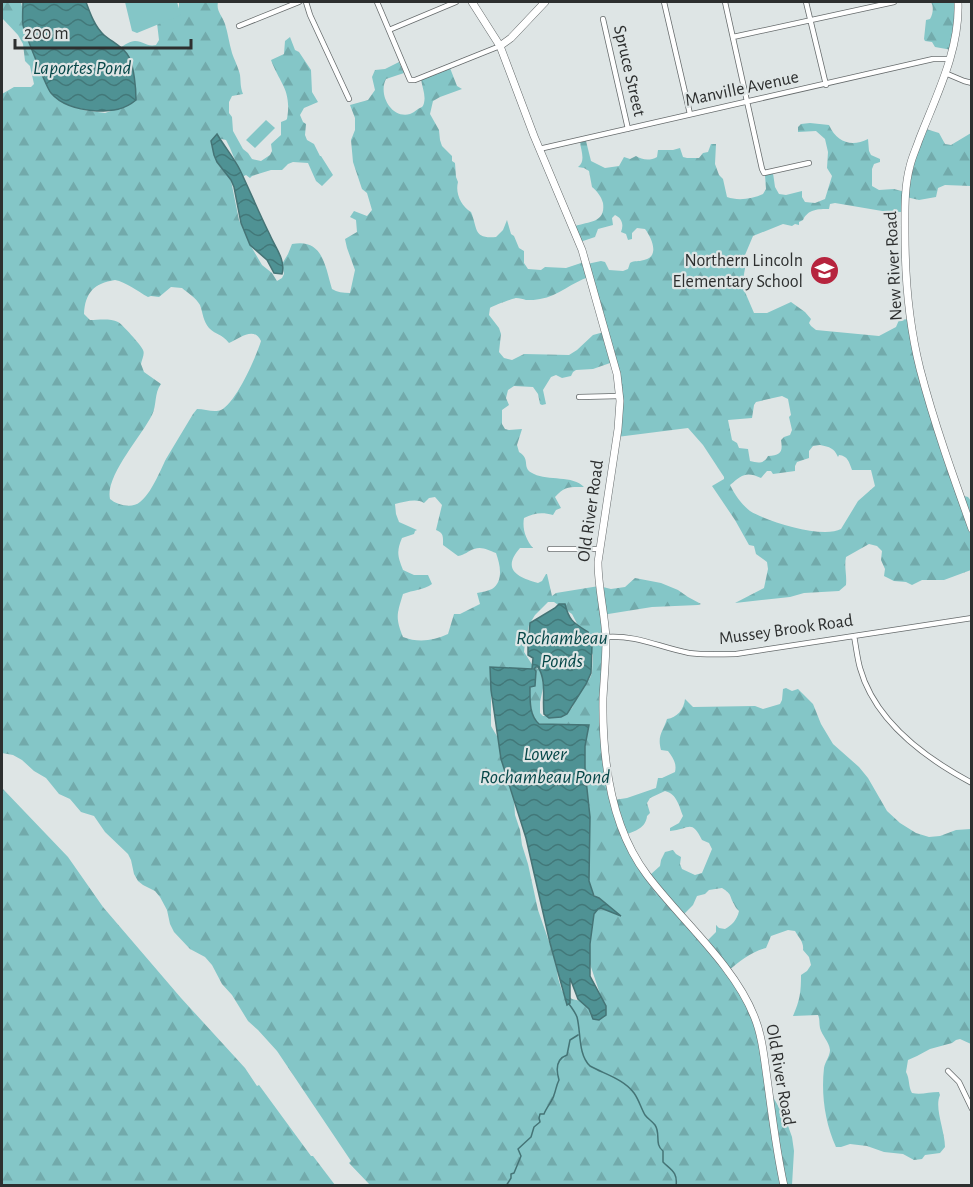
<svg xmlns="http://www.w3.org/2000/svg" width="973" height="1187" font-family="'Alegreya Sans',sans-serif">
	<defs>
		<pattern id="forest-firs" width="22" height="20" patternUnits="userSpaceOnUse" patternTransform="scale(1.5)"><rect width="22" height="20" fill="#84c6c7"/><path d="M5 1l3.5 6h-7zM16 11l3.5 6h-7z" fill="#72aaab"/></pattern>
		<pattern id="water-waves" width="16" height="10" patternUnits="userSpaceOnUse" patternTransform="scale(1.5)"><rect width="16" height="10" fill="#4f9294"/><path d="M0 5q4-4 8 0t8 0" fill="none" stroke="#427879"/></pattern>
	</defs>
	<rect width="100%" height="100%" fill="#dee5e5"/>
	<path fill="url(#forest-firs)" fill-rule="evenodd" d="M2,2H21L27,30L65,102L83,110L105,113L114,110L135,93C136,75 132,61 120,48C124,45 130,41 135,41C144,41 146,47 156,45L159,40L157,23L178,13L179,8V2H218C216,11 222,15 225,24C228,33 229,43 232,53C234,59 239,69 240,75C241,83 240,86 243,94L232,96L229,102V113L232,117L233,131L243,149L248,153L252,159L261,161L270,155L272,151L271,144L281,135V122L286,120L287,119C292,90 280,84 271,60L284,54L285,41L290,37L295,50L299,52L311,70L312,92L318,102L304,108L300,115L303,122L306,124L305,135L307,140L314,144L320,156H321L333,175L322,186L316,181L308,163L293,162L288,164L282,170H271L252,176L250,178L246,175L242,177L230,148L226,140L217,138L211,143L212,147L218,158L229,171L239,220L252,248L262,265L272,273L277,281L282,278L284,274L282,264L288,254L292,244C323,238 325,266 332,289C337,292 343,293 350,293L355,270L347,248L345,239L357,232L356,220L350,217L354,211L367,216L372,210L367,193L362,189L353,162L351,140L355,130V118L350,105L368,100L375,90L372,77L375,70L385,69L399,62L404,73L386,79C378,94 391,119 410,114C413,113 415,111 418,109C422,107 423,107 424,103C426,95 422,87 421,79L450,68L457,86L462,89L440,97L433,101L430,114L439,130L440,140L442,146L452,156V161L455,163L456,177L458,182C455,193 461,206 471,212C478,229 473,239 496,237L503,230L507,220L511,234L514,236L519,248L524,251V263L528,269L541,270L545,267L566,268L584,262L587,264L601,261L605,262L609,270L623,271L628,269L630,263C635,260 638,262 644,260C660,257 652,238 645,229L637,228L632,233V239L628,240L626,234L621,232C624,225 622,218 615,215L612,218L613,225L598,229L595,237L580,242L572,227C587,221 606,224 603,203C601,196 597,191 592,187L589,171L584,168L578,167C586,161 581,151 580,142L586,141L591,161L605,168L619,166L624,157L630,159L636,156C642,160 650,161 657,157L658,150H673L680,148L683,157L687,158H699L703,153L708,152L711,144H716L715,164L719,175L723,179L727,197C738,201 752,199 763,194L766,189L765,175L773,173L775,187L779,194L786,195L802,191V197L805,202L815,203L825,199L832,176L827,168L828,152L825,139L816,131L798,132V127L801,124L810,123L829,125C837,143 852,147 868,139L869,151L871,155L880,159V162L874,164L872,169V186L879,190L894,189L905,192L911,166L926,129L939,133L945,144L951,145L971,133V186L945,185L938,188L936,197L919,200L906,197L904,212H888L835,203L830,204L829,209C818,209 808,209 803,220L799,222V225L795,224L792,226L783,224L753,236L745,255L746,263L742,285L754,313H767L791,302L805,312L811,319L809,323L811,326L816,330L879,336L896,327L899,320L910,319L917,357L960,495L968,497L971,501V570L944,580H922L912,585L906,582L894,581L884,576L885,569L881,560L882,551L877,546L869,544L846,557C844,567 847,575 846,585L839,591L804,593L790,597L735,603L764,588L768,569L767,562L756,554L754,546L749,545L735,520L712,486L724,479V477L703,445L688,428L617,437L619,404L613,362L593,369L576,370L573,372L571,376L562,378L556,375L551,377L543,390L546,404L542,405L540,404L538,394L533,387L514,386L508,390L506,398L509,405L502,410V424L505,429L509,430L522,429L517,445L519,452C532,460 520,468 534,474C548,481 573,475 584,487C569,487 565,486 555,497L561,508L556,510L553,515C542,512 534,513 524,518C522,529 526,540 533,548H520C501,570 518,577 538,583L542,581L546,574H547L552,596L556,593L599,586L611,589L625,587L635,578L661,583L678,590L688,597L701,604L698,605L652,607L602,615L605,758L614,800L627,798L656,788L658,778H662L675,772C677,763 673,758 668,751L661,750C657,735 663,732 667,719C677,718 684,709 685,699L693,707L755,706L763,709L780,704L782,700L783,689L786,688L792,691L798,689L813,704L821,724L833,744L859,767L868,778L887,811L900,823L916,833L929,837L940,836L956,830L971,829V1044L960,1039L956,1040L952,1043L930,1049L917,1056L908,1060L906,1072C910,1079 908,1086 912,1093C921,1095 929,1092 939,1092L940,1095C934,1108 945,1131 945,1147L940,1153L925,1155L922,1159L914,1160L903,1154L884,1152L867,1146L850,1144L841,1147H836C825,1123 821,1094 824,1068C825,1062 830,1056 830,1050C829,1041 822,1036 820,1028C819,1023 820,1019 818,1015L793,1016C800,1000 801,992 801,975L807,971L811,965L809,957L803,950C804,942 799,938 795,931L788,930L771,936L766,948C751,952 740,961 728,971L752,1012L772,1095L786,1120L792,1137L794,1151L792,1185H370L349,1163L351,1161L277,1051L258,1030L248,1021L232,995L222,984L212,965L205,957L190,949L174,932L170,924L167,910L160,897L155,891L143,885L138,881L134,874L131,860L128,854L105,832L94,816L81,812L70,799L59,794L46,778L34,771L22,760L13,755L2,753V94L14,87H31L34,84L30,66L25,61L23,44L18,35L2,18ZM589,277L604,332L593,335L577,350L569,355L524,354L512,360L504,358L499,352L501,334L499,328L489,315L490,308C492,306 514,298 516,298C520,298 523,299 526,300C531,300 536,300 540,299C559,296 572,282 589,277ZM115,280C126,282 137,291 148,297L151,296L159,297L171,287L182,288C188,293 196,298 200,305C203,313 203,321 209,328C216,335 221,333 229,343C240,338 254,326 261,341C256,357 236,403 221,410C214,413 205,409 197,409L193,414C184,429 175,444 166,459C160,471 151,494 140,502C132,509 117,505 110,499C105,476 141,437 152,415C157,405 154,393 161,384L144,372L141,364C142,359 145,354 143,350C142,346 121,323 118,322C110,318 98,320 90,320L84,314C85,293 94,283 115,280ZM782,396L788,399L791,415L789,417L792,430L790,435L784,437L781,440C783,452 781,455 768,456C764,464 758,463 750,461L748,449L739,448L737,443L732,440L728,420L752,418L754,405L756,402ZM820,445C830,447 834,448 838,457L839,455C848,456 849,462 852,470H871L875,486L858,501L841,529C823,539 768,522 750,511C741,504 735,495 730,485C742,475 746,471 761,478L767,471H771L773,474L795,471V466L797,462L809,458V451L813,446ZM435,497L442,505L436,530C444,533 443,537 443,545L458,556C465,555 468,551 474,549C482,546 488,550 496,553C500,564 504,581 492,589C488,591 482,592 477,593L480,604L460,614H454L448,634C433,641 418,643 403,637C395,617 397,614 403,594C413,590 424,590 432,584L428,575H414L403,570C398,557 396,552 402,538L414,534L415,531L417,530L399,522L396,514L395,504C405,502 416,498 424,503L429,498ZM548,602H554L572,614L593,655L592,673L590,678L581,688L572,708L564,714L557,716H543L540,713V702L543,688V677L540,670L533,666L524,652L525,643L529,625L535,615ZM497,669L534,681L533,686L529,688V724L589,855L587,882L599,903L588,919V930L590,964L601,997L585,1002L572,999L562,991L558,978L556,962L538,910L528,864L522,845L520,830L515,815L513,785L505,750L491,726V685ZM665,791C677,794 679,806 683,816L679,823L670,828V831C689,830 691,818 702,840L709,843L712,849L702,873L695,875L682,869L680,864L681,857L676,854L673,850L665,852L661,860L660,866L650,875L625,835C635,831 646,828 647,816L650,813L647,803L650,798ZM722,888C733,895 729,896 734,904C735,907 737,909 739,911C737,920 732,925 725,929L719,928L716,925V932L706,942L683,915L693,905L697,896L705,894L709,890Z
		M931,2H957L952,50L935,47L932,42L925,41L924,39L926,20L930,19C933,14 934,7 931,2Z
		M2,788L68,857L103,907L181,998L245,1068L257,1086L259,1085L311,1156H313L335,1185H2Z"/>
	<path fill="#84c6c7" d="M125,2H177L181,15L137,33L132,31Z
		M266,120L275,128L255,148L246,140Z"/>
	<path fill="url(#water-waves)" stroke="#457476" stroke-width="1.5" d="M23,2H86C90,13 95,27 104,35C112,42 124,47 129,57C134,67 136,88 136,100C124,110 113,111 97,111C81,110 62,106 51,93C47,89 24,31 23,25C22,18 23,9 23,2Z
		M217,134C224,146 234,158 240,170C250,191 259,213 270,235C275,247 286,260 282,274L274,273L267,260L250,245L241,223L234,187L231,180L217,162L214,155L211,141Z
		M559,604H565C569,621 574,623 588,632L589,639L597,638L598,642L592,645L591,673L586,684L567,714L561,717L549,718L544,714C542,699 547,681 538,667H536L534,669L536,671L535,686L530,687C530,700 529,715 539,724L589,725L585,746V770L590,817L589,881L594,896L599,898L621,916L601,908L598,909L594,914L590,944V976L606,1006V1015L599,1020L593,1019L589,1009L578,999L570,978V1003L567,1005L550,943L526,838L501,759L491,690L490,667L532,669L533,658L528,655V647L530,623L555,608Z"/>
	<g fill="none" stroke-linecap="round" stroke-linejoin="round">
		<path stroke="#457476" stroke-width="1.5" d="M569,1004C572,1008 575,1012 577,1017C581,1032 578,1055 590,1066C604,1074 624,1079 634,1093C639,1100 641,1108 645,1115C648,1119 652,1121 655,1125C661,1134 654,1144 663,1151V1162C671,1170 678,1172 676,1186
			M506,1186L511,1178V1174L514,1173L521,1156L518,1149L531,1137L534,1127L540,1122L539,1118L540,1114H544C546,1108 553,1100 554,1095C556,1090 556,1086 559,1080C556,1070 556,1059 567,1055L570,1040L578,1035"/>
		<defs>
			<path id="street" d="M306,2L310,15L349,99
				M377,2L410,80H415L500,46
				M664,2L690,114
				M725,2L762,169L764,173L809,163
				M806,2L826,85
				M603,19L628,129
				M239,26L299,2
				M389,30L456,2
				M733,37L894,2
				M945,73L964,81L972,83
				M539,149L933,59H950
				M579,397L620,396
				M550,549H600
				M854,636C856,646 857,657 860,668C875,722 925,758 972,783
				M606,637C638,635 658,647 689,653C704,655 720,654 736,654L972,618
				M948,1071L959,1082L972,1109"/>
			<path id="secondary" d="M472,2L500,46L534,136L582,250L617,374L620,401L618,429L598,562C598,588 605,614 606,639C606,659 604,679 603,698C602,759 610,826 647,875C680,919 734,965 754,1016C762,1035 764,1057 767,1078C772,1114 776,1150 784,1186
				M958,2C960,50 936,96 919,140C916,149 912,157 910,166C904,188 905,211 905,234C905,279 909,325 920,369C934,423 953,476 972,529
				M500,46L511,38L545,2"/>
		</defs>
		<use href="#street" stroke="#666b6c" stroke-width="6"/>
		<use href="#secondary" stroke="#666b6c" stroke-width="8"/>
		<use href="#street" stroke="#fff" stroke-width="4.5"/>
		<use href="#secondary" stroke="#fff" stroke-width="7"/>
	</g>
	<defs>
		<symbol id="school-disc" viewBox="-11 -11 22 22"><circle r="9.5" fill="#b6243e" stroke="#dee5e5"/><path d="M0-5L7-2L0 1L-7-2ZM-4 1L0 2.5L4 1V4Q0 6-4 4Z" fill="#fff"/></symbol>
	</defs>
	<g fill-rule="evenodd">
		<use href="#school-disc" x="808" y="254" width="33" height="33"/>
	</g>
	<g text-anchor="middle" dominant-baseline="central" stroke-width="4.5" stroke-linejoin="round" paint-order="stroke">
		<g font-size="18" fill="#2d2f2f" stroke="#dee5e5">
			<text transform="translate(629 71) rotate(77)">Spruce Street</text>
			<text transform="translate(742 89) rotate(-12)">Manville Avenue</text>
			<text transform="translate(894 266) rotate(-93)">New River Road</text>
			<text transform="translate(591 511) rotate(-82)">Old River Road</text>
			<text transform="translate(786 630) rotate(-8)">Mussey Brook Road</text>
			<text transform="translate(780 1075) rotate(80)">Old River Road</text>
		</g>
		<g font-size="18" fill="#2d2f2f" stroke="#dee5e5" text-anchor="end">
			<text x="803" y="261">Northern Lincoln<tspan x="803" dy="21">Elementary School</tspan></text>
		</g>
		<g font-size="20" font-style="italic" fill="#074849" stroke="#dee5e5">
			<text x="82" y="68">Laportes Pond</text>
			<text x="562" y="638">Rochambeau<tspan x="562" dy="23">Ponds</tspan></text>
			<text x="545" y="754">Lower<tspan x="545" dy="23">Rochambeau Pond</tspan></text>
		</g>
	</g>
	<rect width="973" height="1187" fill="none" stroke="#2d2f2f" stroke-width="6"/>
	<path d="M15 39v9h176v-9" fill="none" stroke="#2d2f2f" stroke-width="3"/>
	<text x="24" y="39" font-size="18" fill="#2d2f2f" stroke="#dee5e5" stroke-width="4.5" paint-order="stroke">200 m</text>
</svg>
